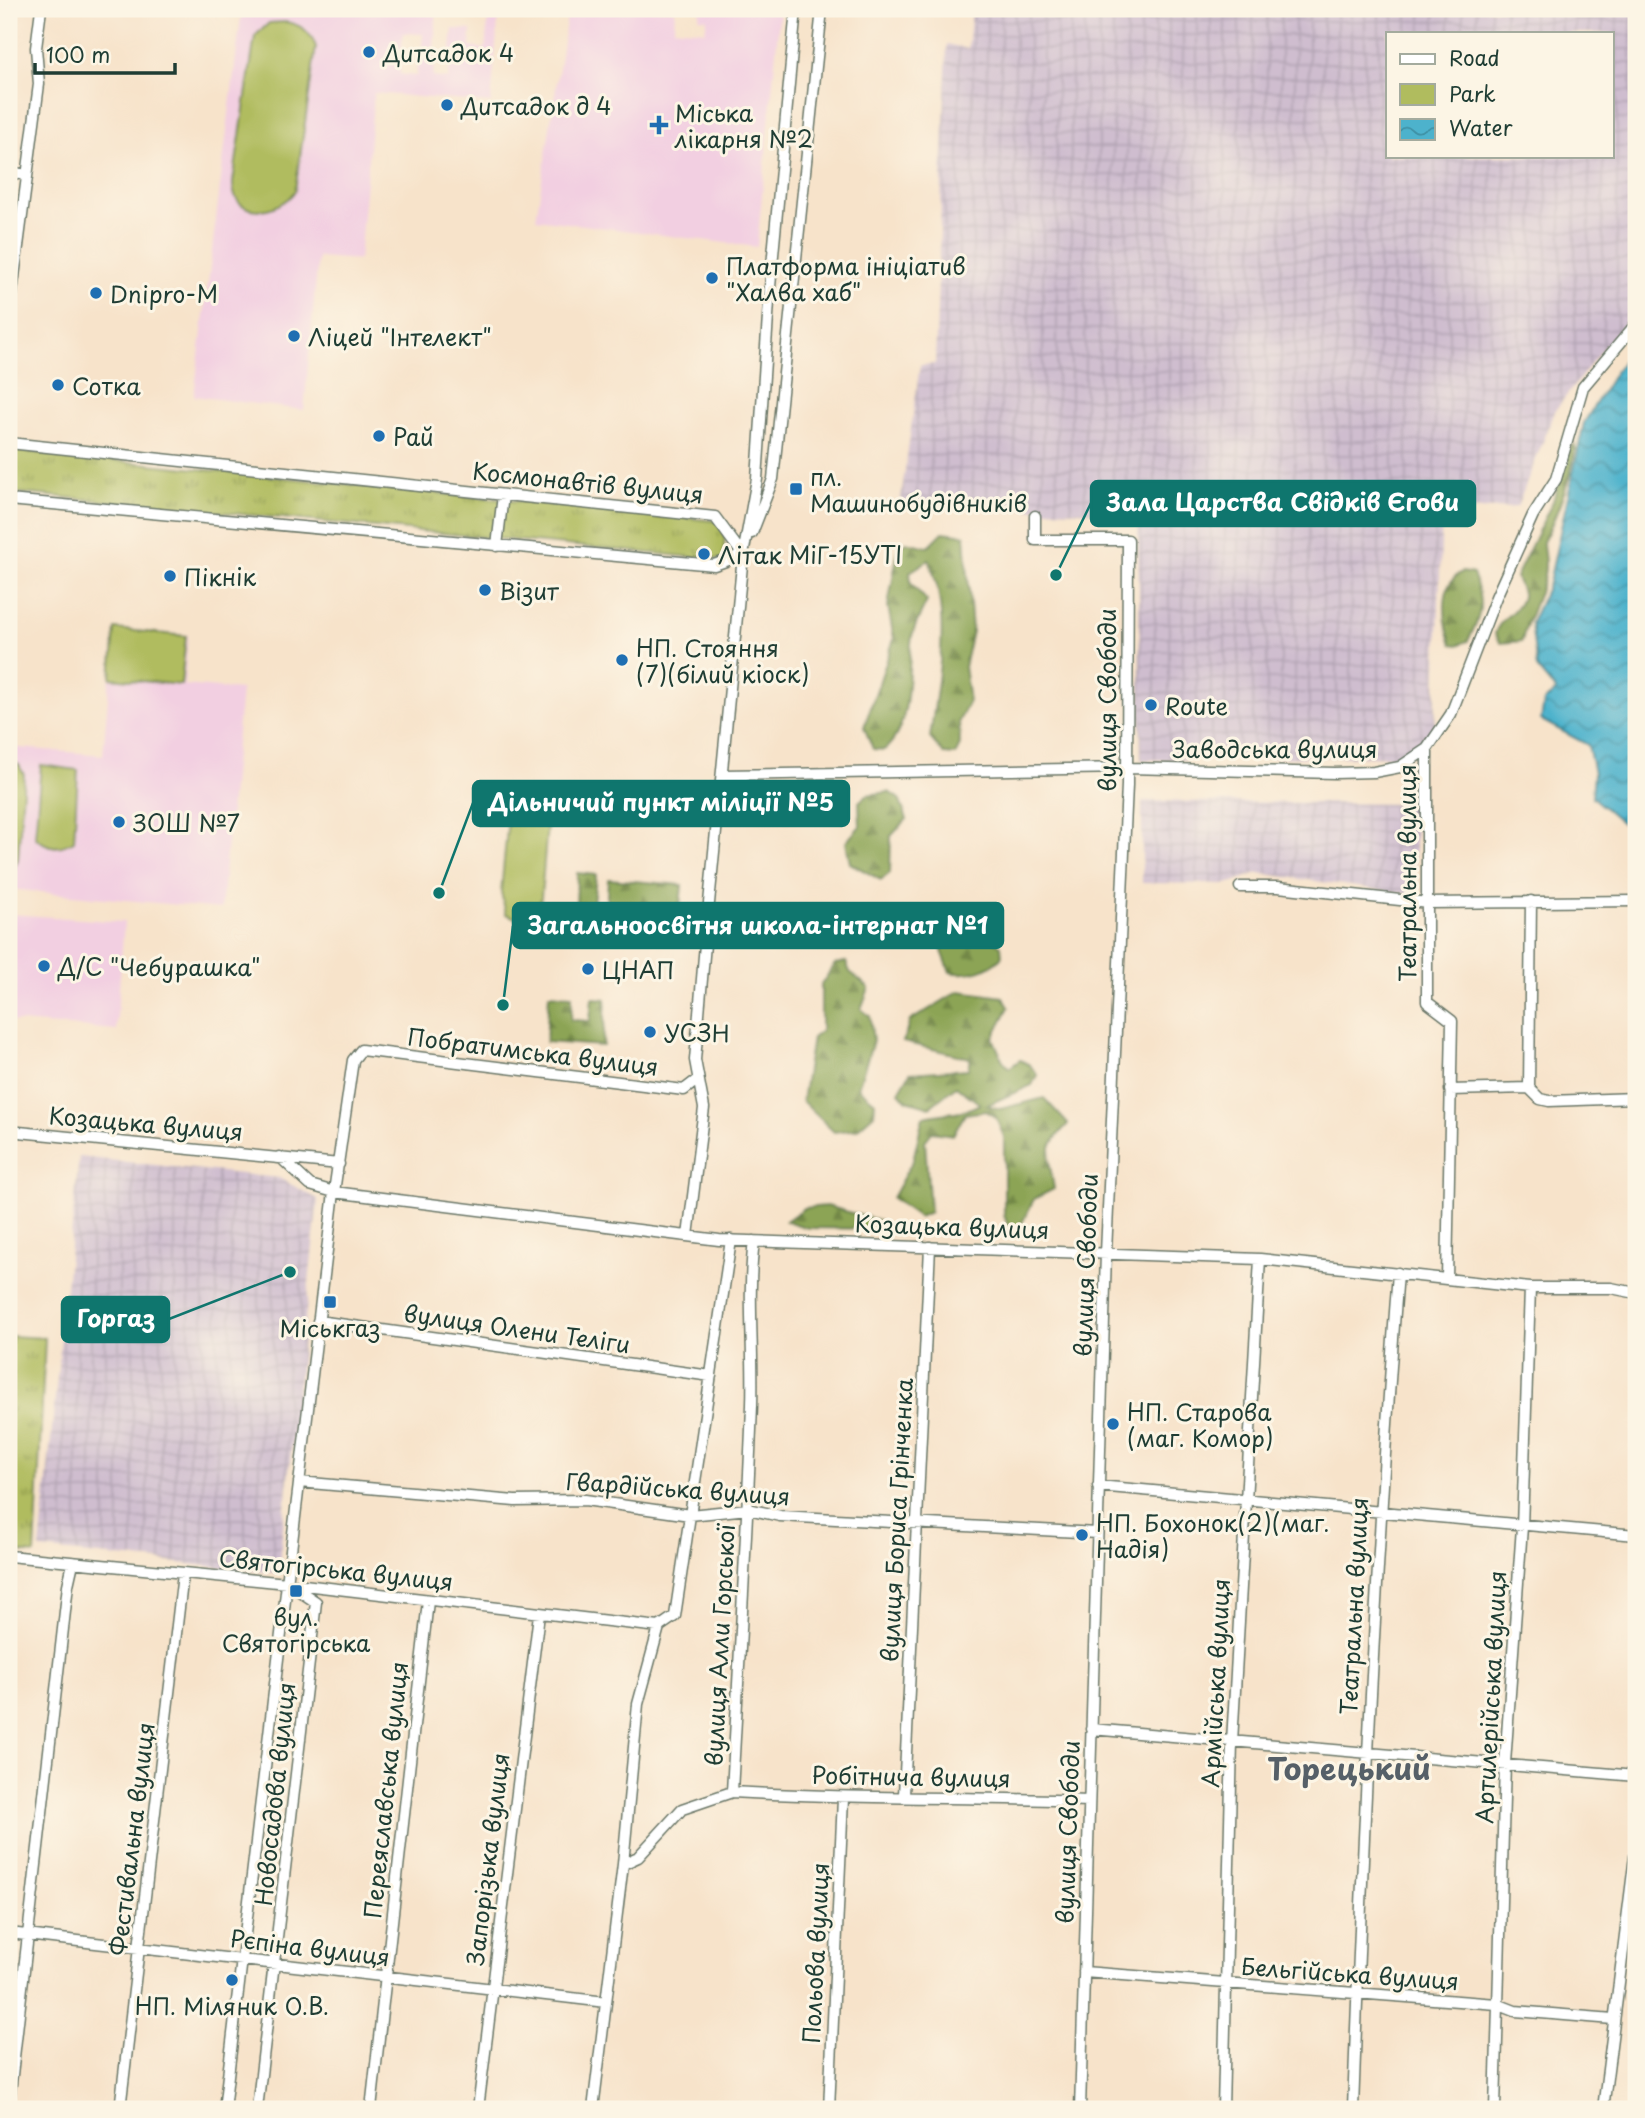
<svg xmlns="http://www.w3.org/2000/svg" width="1645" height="2118" font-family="'Playpen Sans',sans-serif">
	<defs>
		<pattern id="industrial-grid" width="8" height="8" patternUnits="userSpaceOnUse" patternTransform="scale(1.75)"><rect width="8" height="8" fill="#cfbdcf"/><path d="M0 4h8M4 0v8" fill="none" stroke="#b1a3b2"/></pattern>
		<pattern id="grass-tufts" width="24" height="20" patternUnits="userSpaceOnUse" patternTransform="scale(1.75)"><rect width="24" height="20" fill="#b0bc5e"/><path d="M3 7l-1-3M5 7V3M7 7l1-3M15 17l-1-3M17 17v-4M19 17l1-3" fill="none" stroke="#8f9a4e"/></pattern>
		<pattern id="forest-firs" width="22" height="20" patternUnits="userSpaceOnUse" patternTransform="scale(1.75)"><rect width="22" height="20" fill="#8ca455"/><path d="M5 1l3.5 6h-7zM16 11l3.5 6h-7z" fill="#728747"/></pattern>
		<pattern id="water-waves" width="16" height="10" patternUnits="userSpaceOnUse" patternTransform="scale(1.75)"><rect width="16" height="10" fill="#4db2cc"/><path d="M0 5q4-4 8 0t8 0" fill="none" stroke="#3f92a6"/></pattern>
	</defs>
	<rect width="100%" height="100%" fill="#fcf5e5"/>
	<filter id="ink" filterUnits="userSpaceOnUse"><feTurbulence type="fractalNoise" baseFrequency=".0143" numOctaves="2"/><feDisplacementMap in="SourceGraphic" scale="14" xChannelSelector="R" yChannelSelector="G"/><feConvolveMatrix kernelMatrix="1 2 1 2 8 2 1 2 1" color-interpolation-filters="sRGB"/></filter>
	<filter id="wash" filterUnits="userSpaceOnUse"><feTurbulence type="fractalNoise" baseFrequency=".00686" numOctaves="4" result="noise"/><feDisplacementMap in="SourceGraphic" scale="28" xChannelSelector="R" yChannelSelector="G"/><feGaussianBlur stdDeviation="1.57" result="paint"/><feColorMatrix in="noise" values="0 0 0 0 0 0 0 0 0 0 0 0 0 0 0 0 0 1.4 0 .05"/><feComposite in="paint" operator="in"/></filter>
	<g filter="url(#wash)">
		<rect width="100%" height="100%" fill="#f7e3ca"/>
		<path fill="#f2cfe1" d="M242,9H437L434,48L422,47L423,34L403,33L400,74L416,76L418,56L435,57L433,77L448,79L453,29L471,30L470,47L485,49L489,9H499L491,103L374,93L359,260L318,257L304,410L194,396Z
			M568,9H675L674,28L705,31L707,19L699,18L700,9H780L757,247L536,219Z
			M114,628L188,635L184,685L241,690L221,909L9,889V747L103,755Z
			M9,914L124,922L116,1030L9,1021Z"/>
		<path fill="url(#industrial-grid)" fill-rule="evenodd" d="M972,9H1636V313L1611,338L1556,409L1517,507L1442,512L1435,727L1421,746L1402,756L1141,760L1138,513L900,505L920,365L935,364L947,44L968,49ZM1388,33H1612V156H1388Z
			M1142,801L1416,804L1414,891L1408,894L1258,873L1227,884L1142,883Z
			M79,1157L279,1178L318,1199L278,1573L40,1549Z"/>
		<path fill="url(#grass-tufts)" stroke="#687c49" stroke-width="2" d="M9,450L726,522L723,560L9,492Z
			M9,1336L45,1338L35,1554L9,1551Z"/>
		<path fill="url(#forest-firs)" stroke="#567044" stroke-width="2" d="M1574,443C1579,460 1553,524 1543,542C1543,553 1547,563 1544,575C1539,598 1527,618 1522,641L1501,643L1495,634C1499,616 1524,610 1522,593C1521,587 1517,582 1516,577L1553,501L1567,451Z
			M943,532L965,535L972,631L964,667L969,701L959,721L960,745L955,755L944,754L930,738C938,679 952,617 929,560L910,572L911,583L927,601C922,612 915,624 912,636C906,671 914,725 884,750L873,749L864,727L894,639L888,606L898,550L906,542L928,547Z
			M1462,572L1473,574C1484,603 1482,614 1468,641L1458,645L1452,644C1444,623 1438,584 1462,572Z
			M889,792L899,799L907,819L891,836L890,873L881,880L850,863L846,842L860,826L859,802L867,795Z
			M577,873L596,875L590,932L530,926L543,909L576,913Z
			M608,879L682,885L677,938L605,930Z
			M971,924L1001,946L1002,957C990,970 967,976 950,972L942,951L949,929Z
			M846,962L850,972L869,988L861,1009L870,1016L873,1041L858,1088L875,1102L874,1114L857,1129L834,1132L802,1101L812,1038L821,1031V985L835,964Z
			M959,991L1003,997L1009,1007L993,1038L1002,1059L1009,1068L1020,1060L1030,1065L1037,1075L1032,1085L987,1105L1000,1109L1044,1098L1068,1124C1042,1150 1049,1155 1054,1189L1034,1199L1018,1231L1008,1226L1004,1215V1137L996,1117L986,1111L965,1114L953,1135L932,1132L925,1141L930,1212L919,1217L892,1198L913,1160L923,1117L967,1110L980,1104L956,1086L930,1107L907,1100L899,1092L910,1073L968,1069L970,1058L903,1042L910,1021Z
			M549,994L572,996L571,1020L590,1021L592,998L606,999L603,1046L546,1042Z
			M827,1206L884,1222L879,1229L808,1228L786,1221L804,1208Z"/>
		<path fill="#b0bc5e" stroke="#687c49" stroke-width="2" d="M285,22C301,24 311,32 316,47L295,191C277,216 231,219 233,182L255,36L269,23Z
			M115,629L186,636L181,685L111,678Z
			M9,760L19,765L24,775L18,859L9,879Z
			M41,765L78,770L74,841C58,850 48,848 35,837Z
			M521,798C534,798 544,800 548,813L541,897L538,909L532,917L518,919L506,914L501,892L509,808Z"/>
		<path fill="url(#water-waves)" stroke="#367880" stroke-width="2" d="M1636,348V834L1592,797L1594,773L1588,745L1541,720L1544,702L1556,691L1537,668L1531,623L1549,583L1584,423L1618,367Z"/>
	</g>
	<g filter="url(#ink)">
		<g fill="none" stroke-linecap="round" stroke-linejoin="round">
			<defs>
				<path id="minor" d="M9,172L27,175
					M9,316L39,84L36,48L41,9
					M9,443L715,517L743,555
					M9,500L714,565L743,555
					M1035,516V540H1128L1127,785L1106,1253L1080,2109
					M752,533L773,479L822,9
					M497,546L503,495
					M1427,749V1002L1452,1021L1447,1279
					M723,775L1128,768L1335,773L1374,772L1400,767L1427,749L1451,714L1496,597L1533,515L1556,479L1583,387L1636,324
					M1240,887H1278L1428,903L1636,901
					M1529,1088L1531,901
					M1450,1090L1529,1088L1540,1099L1549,1101L1636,1098
					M9,1131L339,1164
					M280,1157L310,1185L334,1192L719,1240L1260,1259L1530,1288H1611L1636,1293
					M688,1236L704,1108L695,1060L705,944L743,555L757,479L770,287L796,9
					M318,1321L711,1376
					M299,1482L515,1501L585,1500L690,1515L748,1509L780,1516L1097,1533
					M1098,1486L1636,1535
					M9,1556L287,1583L659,1627
					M1091,1729L1636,1776
					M732,1792C851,1799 970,1797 1089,1801
					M904,1795L930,1247
					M623,1864L638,1857L682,1809L732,1792C739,1663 747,1534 752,1405C754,1349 747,1296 754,1241
					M9,1933L606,2002
					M1084,1972L1497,2004L1515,2011L1613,2019
					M9,2101L68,1585L73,1563
					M120,2109L183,1574
					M224,2109L334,1192L353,1060L361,1050L684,1090L697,1080
					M257,2109L316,1602L292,1586
					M371,2109L428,1601
					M478,2109L539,1614
					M593,2109L623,1864L638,1704L659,1627L675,1616L731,1240
					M829,2109L843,1798
					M1223,2109L1232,1742L1260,1259
					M1353,2109C1363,1830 1376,1552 1398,1273
					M1495,2109L1505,1763L1522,1527L1530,1288
					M1603,2109L1636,1848"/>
			</defs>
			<use href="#minor" stroke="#6b7768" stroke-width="13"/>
			<use href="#minor" stroke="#fff" stroke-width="10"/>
		</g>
	</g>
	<g fill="#1f6fb2" stroke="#fcf5e5" stroke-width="2.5">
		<circle cx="369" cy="52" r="7"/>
		<circle cx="447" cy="105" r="7"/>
		<path d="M655.5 114.5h7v7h7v7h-7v7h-7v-7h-7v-7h7z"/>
		<circle cx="712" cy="278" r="7"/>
		<circle cx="96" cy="293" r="7"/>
		<circle cx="294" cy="336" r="7"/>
		<circle cx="58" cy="385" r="7"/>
		<circle cx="379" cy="436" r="7"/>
		<rect x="789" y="482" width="14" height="14" rx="3.5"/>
		<circle cx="704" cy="554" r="7"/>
		<circle cx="170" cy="576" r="7"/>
		<circle cx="485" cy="590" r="7"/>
		<circle cx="622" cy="660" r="7"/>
		<circle cx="1151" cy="705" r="7"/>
		<circle cx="119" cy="822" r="7"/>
		<circle cx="44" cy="966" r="7"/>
		<circle cx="588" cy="969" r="7"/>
		<circle cx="650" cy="1032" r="7"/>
		<rect x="323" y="1295" width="14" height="14" rx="3.5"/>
		<circle cx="1113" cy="1424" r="7"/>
		<circle cx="1082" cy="1535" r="7"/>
		<rect x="289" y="1584" width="14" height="14" rx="3.5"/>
		<circle cx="232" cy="1980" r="7"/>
	</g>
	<g text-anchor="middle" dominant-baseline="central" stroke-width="6" stroke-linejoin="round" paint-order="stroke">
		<g font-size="23" fill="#1f3d34" stroke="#fcf5e5" text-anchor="start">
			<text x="383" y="52">Дитсадок 4</text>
			<text x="461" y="105">Дитсадок д 4</text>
			<text x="675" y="112">Міська<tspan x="675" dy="26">лікарня №2</tspan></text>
			<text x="726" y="265">Платформа ініціатив<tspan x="726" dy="26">"Халва хаб"</tspan></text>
			<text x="110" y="293">Dnipro-M</text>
			<text x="308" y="336">Ліцей "Інтелект"</text>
			<text x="72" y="385">Сотка</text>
			<text x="393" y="436">Рай</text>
			<text x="810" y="476">пл.<tspan x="810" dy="26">Машинобудівників</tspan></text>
			<text x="718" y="554">Літак МіГ-15УТІ</text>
			<text x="184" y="576">Пікнік</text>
			<text x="499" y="590">Візит</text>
			<text x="636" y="647">НП. Стояння<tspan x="636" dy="26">(7)(білий кіоск)</tspan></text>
			<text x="1165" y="705">Route</text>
			<text x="133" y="822">ЗОШ №7</text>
			<text x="58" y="966">Д/С "Чебурашка"</text>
			<text x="602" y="969">ЦНАП</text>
			<text x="664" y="1032">УСЗН</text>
			<text x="330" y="1327" text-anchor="middle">Міськгаз</text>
			<text x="1127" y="1411">НП. Старова<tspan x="1127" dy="26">(маг. Комор)</tspan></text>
			<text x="1096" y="1522">НП. Бохонок(2)(маг.<tspan x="1096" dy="26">Надія)</tspan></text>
			<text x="296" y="1616" text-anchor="middle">вул.<tspan x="296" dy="26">Святогірська</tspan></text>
			<text x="232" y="2005" text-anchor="middle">НП. Міляник О.В.</text>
		</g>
		<g font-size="23" fill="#1f3d34" stroke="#fcf5e5">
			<text transform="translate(588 482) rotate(6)">Космонавтів вулиця</text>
			<text transform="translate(1106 700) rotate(-90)">вулиця Свободи</text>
			<text x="1275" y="748">Заводська вулиця</text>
			<text transform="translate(1406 873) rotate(-90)">Театральна вулиця</text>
			<text transform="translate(533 1051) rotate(7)">Побратимська вулиця</text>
			<text transform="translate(146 1123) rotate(5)">Козацька вулиця</text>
			<text transform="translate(952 1226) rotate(2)">Козацька вулиця</text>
			<text transform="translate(1085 1265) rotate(-88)">вулиця Свободи</text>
			<text transform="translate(517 1328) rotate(8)">вулиця Олени Теліги</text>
			<text transform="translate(678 1488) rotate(4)">Гвардійська вулиця</text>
			<text transform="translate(896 1520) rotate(-87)">вулиця Бориса Грінченка</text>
			<text transform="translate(336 1569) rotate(6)">Святогірська вулиця</text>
			<text transform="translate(1353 1606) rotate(-87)">Театральна вулиця</text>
			<text transform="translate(719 1645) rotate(-87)">вулиця Алли Горської</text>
			<text transform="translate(1215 1683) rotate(-87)">Армійська вулиця</text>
			<text transform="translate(1490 1697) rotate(-87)">Артилерійська вулиця</text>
			<text transform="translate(911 1776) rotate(1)">Робітнича вулиця</text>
			<text transform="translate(385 1790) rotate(-84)">Переяславська вулиця</text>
			<text transform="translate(274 1794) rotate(-84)">Новосадова вулиця</text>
			<text transform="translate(1067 1832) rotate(-88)">вулиця Свободи</text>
			<text transform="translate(131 1839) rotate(-83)">Фестивальна вулиця</text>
			<text transform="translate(487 1859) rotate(-83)">Запорізька вулиця</text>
			<text transform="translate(310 1947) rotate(7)">Рєпіна вулиця</text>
			<text transform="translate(815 1953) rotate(-87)">Польова вулиця</text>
			<text transform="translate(1350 1973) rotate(4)">Бельгійська вулиця</text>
		</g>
		<g font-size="30" font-weight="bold" fill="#566068" stroke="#fcf5e5">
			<text x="1349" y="1767">Торецький</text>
		</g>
	</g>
	<path fill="none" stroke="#0f766e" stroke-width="2.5" d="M1056 575L1091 503M439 893L473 803M503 1005L513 926M290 1272L169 1319"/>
	<g fill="#0f766e" stroke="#fcf5e5" stroke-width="2.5">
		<circle cx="1056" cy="575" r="7"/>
		<circle cx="439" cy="893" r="7"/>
		<circle cx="503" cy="1005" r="7"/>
		<circle cx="290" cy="1272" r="7"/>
	</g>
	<g fill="#0f766e" stroke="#0f766e" stroke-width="2.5">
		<rect x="1091" y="481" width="384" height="45" rx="7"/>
		<rect x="473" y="781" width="376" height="45" rx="7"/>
		<rect x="513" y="903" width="490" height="45" rx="7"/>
		<rect x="62" y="1297" width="107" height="45" rx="7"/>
	</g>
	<g font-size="24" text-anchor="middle" font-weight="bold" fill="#fff">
		<text x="1283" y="511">Зала Царства Свідків Єгови</text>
		<text x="661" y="811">Дільничий пункт міліції №5</text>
		<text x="758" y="934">Загальноосвітня школа-інтернат №1</text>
		<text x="116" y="1327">Горгаз</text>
	</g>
	<rect width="1645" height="2118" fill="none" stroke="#fcf5e5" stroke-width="35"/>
	<rect x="1386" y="32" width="228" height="126" fill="#fcf5e5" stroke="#a4ab9e" stroke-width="2"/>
	<rect x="1400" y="54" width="35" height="10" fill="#ffffff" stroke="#a4ab9e" stroke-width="2"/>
	<text x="1449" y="66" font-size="21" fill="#1f3d34">Road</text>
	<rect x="1400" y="84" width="35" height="21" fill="#b0bc5e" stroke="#a4ab9e" stroke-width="2"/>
	<text x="1449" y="102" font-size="21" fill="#1f3d34">Park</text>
	<rect x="1400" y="119" width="35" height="21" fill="url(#water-waves)" stroke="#a4ab9e" stroke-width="2"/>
	<text x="1449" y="136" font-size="21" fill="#1f3d34">Water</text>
	<path d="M35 63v10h140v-10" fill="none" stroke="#1f3d34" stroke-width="3.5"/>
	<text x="46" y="63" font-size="21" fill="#1f3d34" stroke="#fcf5e5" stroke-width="5" paint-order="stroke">100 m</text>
</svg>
